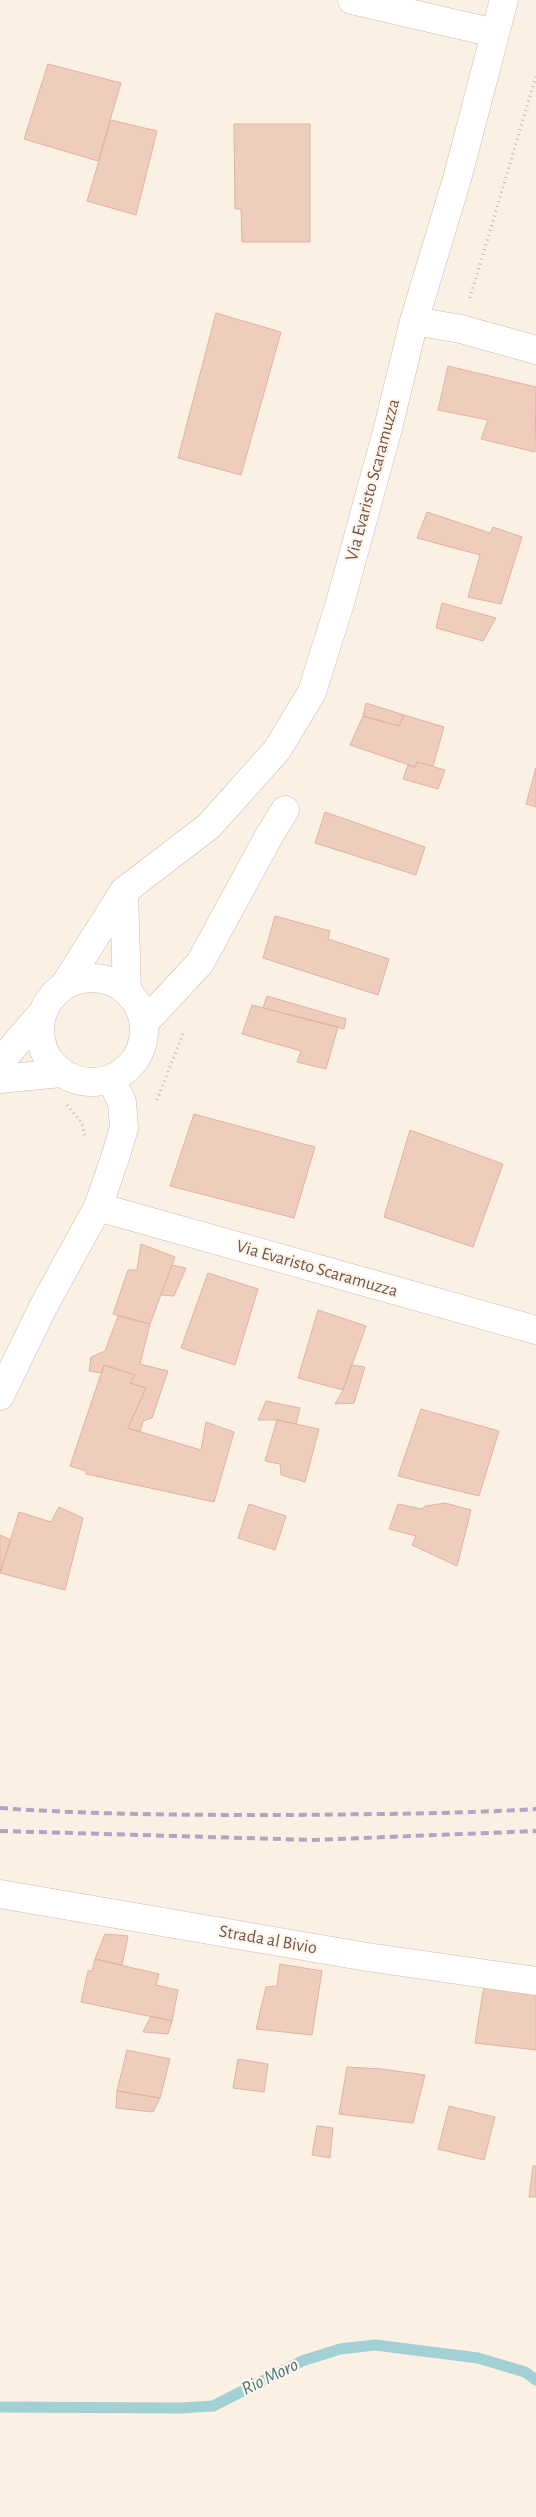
<svg xmlns="http://www.w3.org/2000/svg" width="536" height="2517" font-family="'Alegreya Sans',sans-serif">
	<rect width="100%" height="100%" fill="#fbf0e4"/>
	<g fill="none" stroke-linecap="round" stroke-linejoin="round">
		<path stroke="#a1d1d5" stroke-width="11" d="M0,2407L180,2408L213,2406L302,2361L340,2349L375,2345L478,2358L525,2372L536,2380"/>
	</g>
	<path fill="#efcdbd" stroke="#e1b39f" d="M48,64L121,83L98,161L24,139Z
		M111,120L157,131L136,215L87,201Z
		M234,124H310V242H242L241,209H235Z
		M216,313L281,332L241,475L178,458Z
		M448,366L536,387L535,452L481,439L488,420L438,410Z
		M427,512L490,533L493,527L522,537L501,604L468,597L480,555L417,538Z
		M442,603L496,618L483,641L436,628Z
		M366,703L404,715L399,726L363,716Z
		M404,715L444,727L433,766L417,762L415,767L350,745L363,716L399,726Z
		M417,762L445,770L438,789L403,779L408,765L415,767Z
		M536,768V807L526,804Z
		M325,812L425,847L416,875L315,843Z
		M275,916L330,931L328,939L389,959L378,995L263,958Z
		M267,996L346,1019L344,1029L263,1008Z
		M252,1005L338,1027L326,1069L297,1062L301,1051L242,1034Z
		M194,1114L315,1147L294,1218L170,1186Z
		M410,1130L503,1164L473,1247L384,1217Z
		M141,1244L175,1257L150,1324L113,1314L128,1270H137Z
		M172,1265L186,1268L174,1296L161,1295Z
		M208,1273L258,1289L235,1365L181,1348Z
		M318,1310L366,1326L343,1390L298,1378Z
		M118,1316L150,1324L140,1364L168,1371L152,1418L143,1421L140,1432L128,1428L146,1388L130,1383L135,1375L104,1365L102,1373L89,1371L91,1357L105,1351Z
		M104,1365L135,1375L130,1383L146,1388L128,1428L201,1450L206,1422L234,1432L214,1502L86,1474V1471L70,1466Z
		M351,1365L365,1367L354,1403L335,1404L343,1390Z
		M266,1401L300,1408L296,1424L277,1420H258Z
		M421,1409L499,1431L479,1496L398,1476Z
		M277,1420L319,1429L305,1482L281,1475L280,1464L265,1461Z
		M445,1503L471,1510L457,1566L412,1545L416,1536L389,1529L398,1504L422,1509L426,1506Z
		M249,1504L286,1516L275,1550L238,1538Z
		M59,1507L83,1518L65,1590L0,1573L19,1512L51,1522Z
		M0,1535L11,1540L0,1573Z
		M105,1934L128,1936L122,1965L95,1959Z
		M95,1959L159,1974L156,1985L178,1990L172,2021L81,2002L88,1971H92Z
		M280,1964L322,1971L312,2035L256,2029L266,1987L277,1986Z
		M484,1985L536,1993V2050L475,2043Z
		M151,2016L172,2021L168,2034L143,2032Z
		M127,2050L170,2059L160,2098L117,2091Z
		M238,2059L268,2064L264,2092L233,2088Z
		M347,2067L382,2069L425,2075L413,2123L339,2114Z
		M117,2091L160,2098L153,2112L116,2108Z
		M449,2106L495,2117L484,2160L438,2149Z
		M317,2126L333,2128L330,2158L312,2155Z
		M533,2166H536V2197H529Z"/>
	<g fill="none" stroke-linecap="round" stroke-linejoin="round">
		<defs>
			<path id="minor" d="M352,0L495,33
				M414,321L461,329L536,350
				M124,891L127,991
				M40 1030a52 52 0 1 1 104 0a52 52 0 1 1-104 0Z
				M64,986L124,891L209,826L277,750L312,692L340,603L388,428L414,321L457,179L504,0
				M145,1022L200,963L269,836L285,810
				M0,1062L43,1012
				M0,1079L61,1073
				M98,1207L536,1330
				M0,1396L42,1309L98,1207L115,1158L124,1128L122,1102L111,1080
				M0,1894L367,1957L536,1981"/>
		</defs>
		<use href="#minor" stroke="#cebaae" stroke-width="29"/>
		<path stroke="#d4b0a1" stroke-width="3" stroke-dasharray="1 4" stroke-linecap="butt" d="M470,298L536,76
			M157,1100L184,1031
			M67,1105L82,1123L85,1138"/>
		<use href="#minor" stroke="#fff" stroke-width="28"/>
		<path stroke="#b2a4c4" stroke-width="4" stroke-dasharray="8 5" stroke-linecap="butt" d="M0,1808C97,1815 194,1815 291,1815C372,1814 454,1814 536,1809
			M0,1831L313,1840L536,1831"/>
	</g>
	<g text-anchor="middle" dominant-baseline="central" stroke-width="4.5" stroke-linejoin="round" paint-order="stroke">
		<g font-size="18" fill="#72564b" stroke="#fef5ea">
			<text transform="translate(373 480) rotate(-75)">Via Evaristo Scaramuzza</text>
			<text transform="translate(317 1269) rotate(16)">Via Evaristo Scaramuzza</text>
			<text transform="translate(268 1940) rotate(10)">Strada al Bivio</text>
		</g>
		<g font-size="19" font-style="italic" fill="#43787e" stroke="#fef5ea">
			<text transform="translate(270 2377) rotate(-26)">Rio Moro</text>
		</g>
	</g>
</svg>
